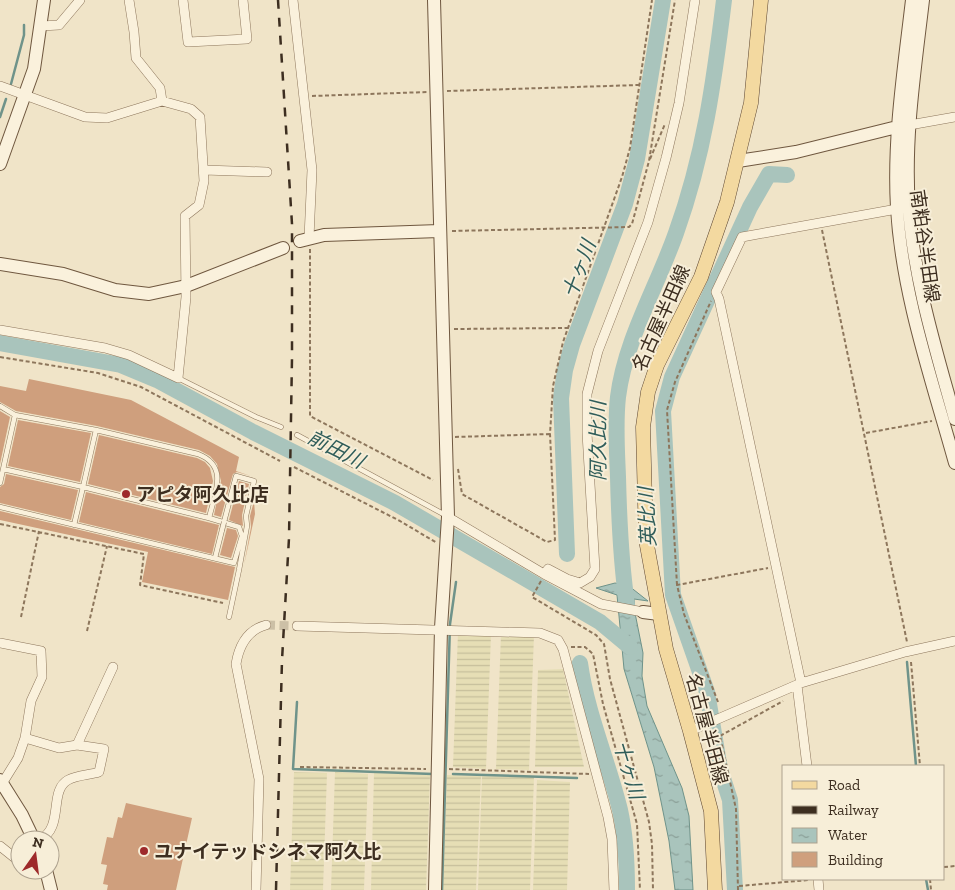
<svg xmlns="http://www.w3.org/2000/svg" width="955" height="890" font-family="'Zilla Slab','Noto Sans JP',serif">
	<defs>
		<pattern id="farmland-rules" width="6" height="5" patternUnits="userSpaceOnUse" patternTransform="scale(1.25)"><rect width="6" height="5" fill="#e6deb5"/><path d="M0 2.5h6" fill="none" stroke="#c6bf9b"/></pattern>
		<pattern id="water-ripples" width="26" height="14" patternUnits="userSpaceOnUse" patternTransform="scale(1.25)"><rect width="26" height="14" fill="#a9c4bc"/><path d="M2 4q2-2 4 0t4 0M15 11q2-2 4 0t4 0" fill="none" stroke="#8ba098"/></pattern>
	</defs>
	<rect width="100%" height="100%" fill="#f0e4c8"/>
	<path fill="url(#farmland-rules)" d="M458,632L491,634L486,769L453,767Z
		M501,634L534,635L529,770L496,769Z
		M563,669L584,767H535L538,670Z
		M294,772L327,773L323,890H290Z
		M335,772L368,774L364,890H331Z
		M374,773L430,775L426,890H371Z
		M447,775L481,776L476,890H443Z
		M482,776L534,777L530,890H478Z
		M537,780L570,782L567,890H533Z"/>
	<path fill="url(#water-ripples)" stroke="#6f938a" d="M615,583L629,586L648,601L634,599L635,613L643,653L642,676L647,706L682,788L689,816L693,890H675L669,841L654,767L624,669L617,595L596,588Z"/>
	<g fill="none" stroke-linecap="round" stroke-linejoin="round">
		<path stroke="#6f938a" stroke-width="2.5" d="M11,84L24,35V25
			M0,117L6,99
			M907,662L916,766
			M297,702L293,769L433,774
			M453,774L577,778
			M926,879L928,890
			M442,890L450,624L456,582"/>
		<path stroke="#a9c4bc" stroke-width="16" d="M0,343L121,365L157,380L253,432L395,503L600,622L630,647
			M567,554L561,398L565,370L572,345L625,204L637,159L663,0
			M627,605C621,562 619,520 618,477C617,450 615,423 618,397C625,340 657,287 676,233C704,155 714,82 724,0
			M580,663C587,714 608,761 620,810C626,837 627,863 627,890
			M735,890L730,800L720,769L707,692L673,595L663,411L672,377L750,207L769,174L787,175"/>
	</g>
	<path fill="#cf9f7d" d="M29,379L131,400L239,457L236,471L251,476L237,472L233,474L221,517L214,515L221,481L217,464L210,456L199,450L97,426L16,411L0,402V386L26,391Z
		M0,411L10,417L0,464Z
		M18,420L91,433L80,482L8,466Z
		M99,435L197,458L205,462L210,468L213,481L206,513L88,484Z
		M6,474L78,490L71,520L0,503V487L4,484Z
		M239,481L249,484L242,515L243,526L229,520Z
		M86,492L219,525L212,554L79,522Z
		M254,501L255,514L244,565L251,527L250,516Z
		M0,511L235,567L228,600L142,582L148,552L0,520Z
		M227,528L236,530L238,536L231,558L220,555Z
		M126,803L192,818L176,890H107L108,885L103,884L107,865L101,864L107,837L113,838L118,817L122,818Z"/>
	<g fill="none" stroke-linecap="round" stroke-linejoin="round">
		<path stroke="#ccc0a6" stroke-width="9" stroke-dasharray="9 4.5" stroke-linecap="butt" d="M266,625L297,626"/>
		<defs>
			<path id="lane" d="M178,378L256,417L281,427
				M0,406L15,415L96,430L198,454C229,466 215,493 209,518L239,527L242,536L234,563L0,507
				M96,430L83,487L209,518
				M297,435L447,516
				M3,469L83,487L74,525
				M0,483L15,415
				M224,522L236,476L254,481L246,516L247,526L239,570L229,617
				M215,558L222,530"/>
			<path id="street" d="M129,0L134,32L136,58L160,88L162,101
				M183,0L188,42L247,39L243,0
				M293,0L312,170L309,238
				M41,26L59,25L80,0
				M0,86L85,117L107,118L162,101L191,109L200,117L204,181L199,205L185,216L186,297L178,378L129,355L105,348L0,330
				M904,126L955,117
				M204,170L267,172
				M448,517L544,574L601,604L643,612
				M544,574L548,569L567,579L580,583L590,577L595,569L587,433V394L598,351L648,222L666,158L679,103L695,0
				M297,626L540,633L558,640L563,649L608,817L612,839L614,890
				M0,643L41,651L42,677L31,701L25,738L18,758L0,787
				M801,683L719,299L716,292L742,237L897,209
				M797,685L807,766
				M690,731L801,683L905,652L955,641
				M25,738L59,748L77,745L104,749L99,772C90,775 77,775 68,780C48,791 65,828 39,840
				M77,745L113,667
				M0,846L20,862
				M27,870L29,873
				M818,879L819,890
				M256,890L259,779L236,664C239,646 247,630 266,625"/>
			<path id="secondary" d="M434,0L448,517L441,628L435,890
				M912,0C904,69 893,138 897,208C902,295 932,380 955,463
				M923,0C915,69 904,138 909,208C914,280 936,350 955,419
				M738,161L796,152L897,127
				M0,164L34,69L44,0
				M300,241L324,235L439,231
				M0,264L63,274L115,290L149,294L186,286L283,248
				M643,612L659,614
				M0,780L22,815L34,840
				M46,870L51,890"/>
			<path id="primary" d="M715,890L711,811L690,731L666,649L646,540L643,427L648,392L657,365L701,277L727,202L751,103L761,0"/>
		</defs>
		<use href="#lane" stroke="#8d765c" stroke-width="5.5"/>
		<use href="#street" stroke="#8d765c" stroke-width="10"/>
		<use href="#secondary" stroke="#6f573f" stroke-width="14"/>
		<use href="#primary" stroke="#5b4430" stroke-width="15"/>
		<path stroke="#8d765c" stroke-width="2" stroke-dasharray="4 2.5" stroke-linecap="butt" d="M447,91L639,85
			M312,96L427,92
			M650,159L665,124
			M822,230L907,642
			M452,231L629,227L632,224L649,161L675,0
			M310,249V416L433,480
			M454,329L568,328
			M0,357L98,373L141,387L280,461
			M866,433L932,421
			M455,437L550,434
			M294,467L400,521L437,543
			M458,469L462,494L547,542L555,540L550,434L553,386L563,342L622,177L630,148L652,0
			M0,524L144,554L140,585L223,603
			M541,581L532,597L596,635L604,644L610,679L649,822L652,844L653,890
			M677,585L667,410L675,382L711,301
			M21,617L39,531
			M87,631L107,546
			M571,647H585L593,654L603,704L637,824L640,890
			M911,662L920,766
			M718,702L684,614L677,585L768,568
			M300,767L426,769
			M449,769L589,774
			M944,867L955,866
			M930,879L931,890
			M739,886L809,880
			M738,890L736,809L720,736L783,701"/>
		<use href="#lane" stroke="#faf1dc" stroke-width="4.5"/>
		<use href="#street" stroke="#faf1dc" stroke-width="9"/>
		<use href="#secondary" stroke="#faf1dc" stroke-width="12"/>
		<use href="#primary" stroke="#f3d9a0" stroke-width="14"/>
		<path stroke="#3d2e20" stroke-width="2.5" stroke-dasharray="9 9" stroke-linecap="butt" d="M276,890L282,660L289,538L292,358V224L278,0"/>
		<defs>
			<path id="lane-bridge" d="M222,530L224,522"/>
		</defs>
		<use href="#lane-bridge" stroke="#8d765c" stroke-width="5.5" stroke-linecap="butt"/>
		<use href="#lane-bridge" stroke="#faf1dc" stroke-width="4.5"/>
	</g>
	<g fill="#9e2a2b" stroke="#f7eed8" stroke-width="2">
		<circle cx="126" cy="494" r="5"/>
		<circle cx="144" cy="851" r="5"/>
	</g>
	<g text-anchor="middle" dominant-baseline="central" stroke-width="4" stroke-linejoin="round" paint-order="stroke">
		<g font-size="19" fill="#3d2e20" stroke="#f7eed8">
			<text transform="translate(925 246) rotate(82)">南粕谷半田線</text>
			<text transform="translate(661 318) rotate(-66)">名古屋半田線</text>
			<text transform="translate(707 729) rotate(75)">名古屋半田線</text>
		</g>
		<g font-size="19" font-weight="bold" fill="#3d2e20" stroke="#f7eed8" text-anchor="start">
			<text x="136" y="494">アピタ阿久比店</text>
			<text x="154" y="851">ユナイテッドシネマ阿久比</text>
		</g>
		<g font-size="20" font-style="italic" fill="#2f5d5a" stroke="#f7eed8">
			<text transform="translate(579 269) rotate(-70)">十ヶ川</text>
			<text transform="translate(598 441) rotate(-90)">阿久比川</text>
			<text transform="translate(336 449) rotate(27)">前田川</text>
			<text transform="translate(647 517) rotate(-93)">英比川</text>
			<text transform="translate(629 770) rotate(73)">十ヶ川</text>
		</g>
	</g>
	<rect x="782" y="765" width="162" height="115" fill="#f7eed8" stroke="#ada18e"/>
	<rect x="792" y="781" width="25" height="8" fill="#f3d9a0" stroke="#ada18e"/>
	<text x="828" y="790" font-size="15" fill="#3d2e20">Road</text>
	<rect x="792" y="806" width="25" height="8" fill="#3d2e20" stroke="#ada18e"/>
	<text x="828" y="815" font-size="15" fill="#3d2e20">Railway</text>
	<rect x="792" y="828" width="25" height="15" fill="url(#water-ripples)" stroke="#ada18e"/>
	<text x="828" y="840" font-size="15" fill="#3d2e20">Water</text>
	<rect x="792" y="852" width="25" height="15" fill="#cf9f7d" stroke="#ada18e"/>
	<text x="828" y="865" font-size="15" fill="#3d2e20">Building</text>
	<g transform="translate(35 855) rotate(14)"><circle r="24" fill="#f7eed8" stroke="#ada18e"/>
	<path d="M0-4L9 19L0 12L-9 19Z" fill="#9e2a2b"/>
	<text y="-8" font-size="14" font-weight="bold" text-anchor="middle" fill="#3d2e20">N</text>
	</g>
</svg>
